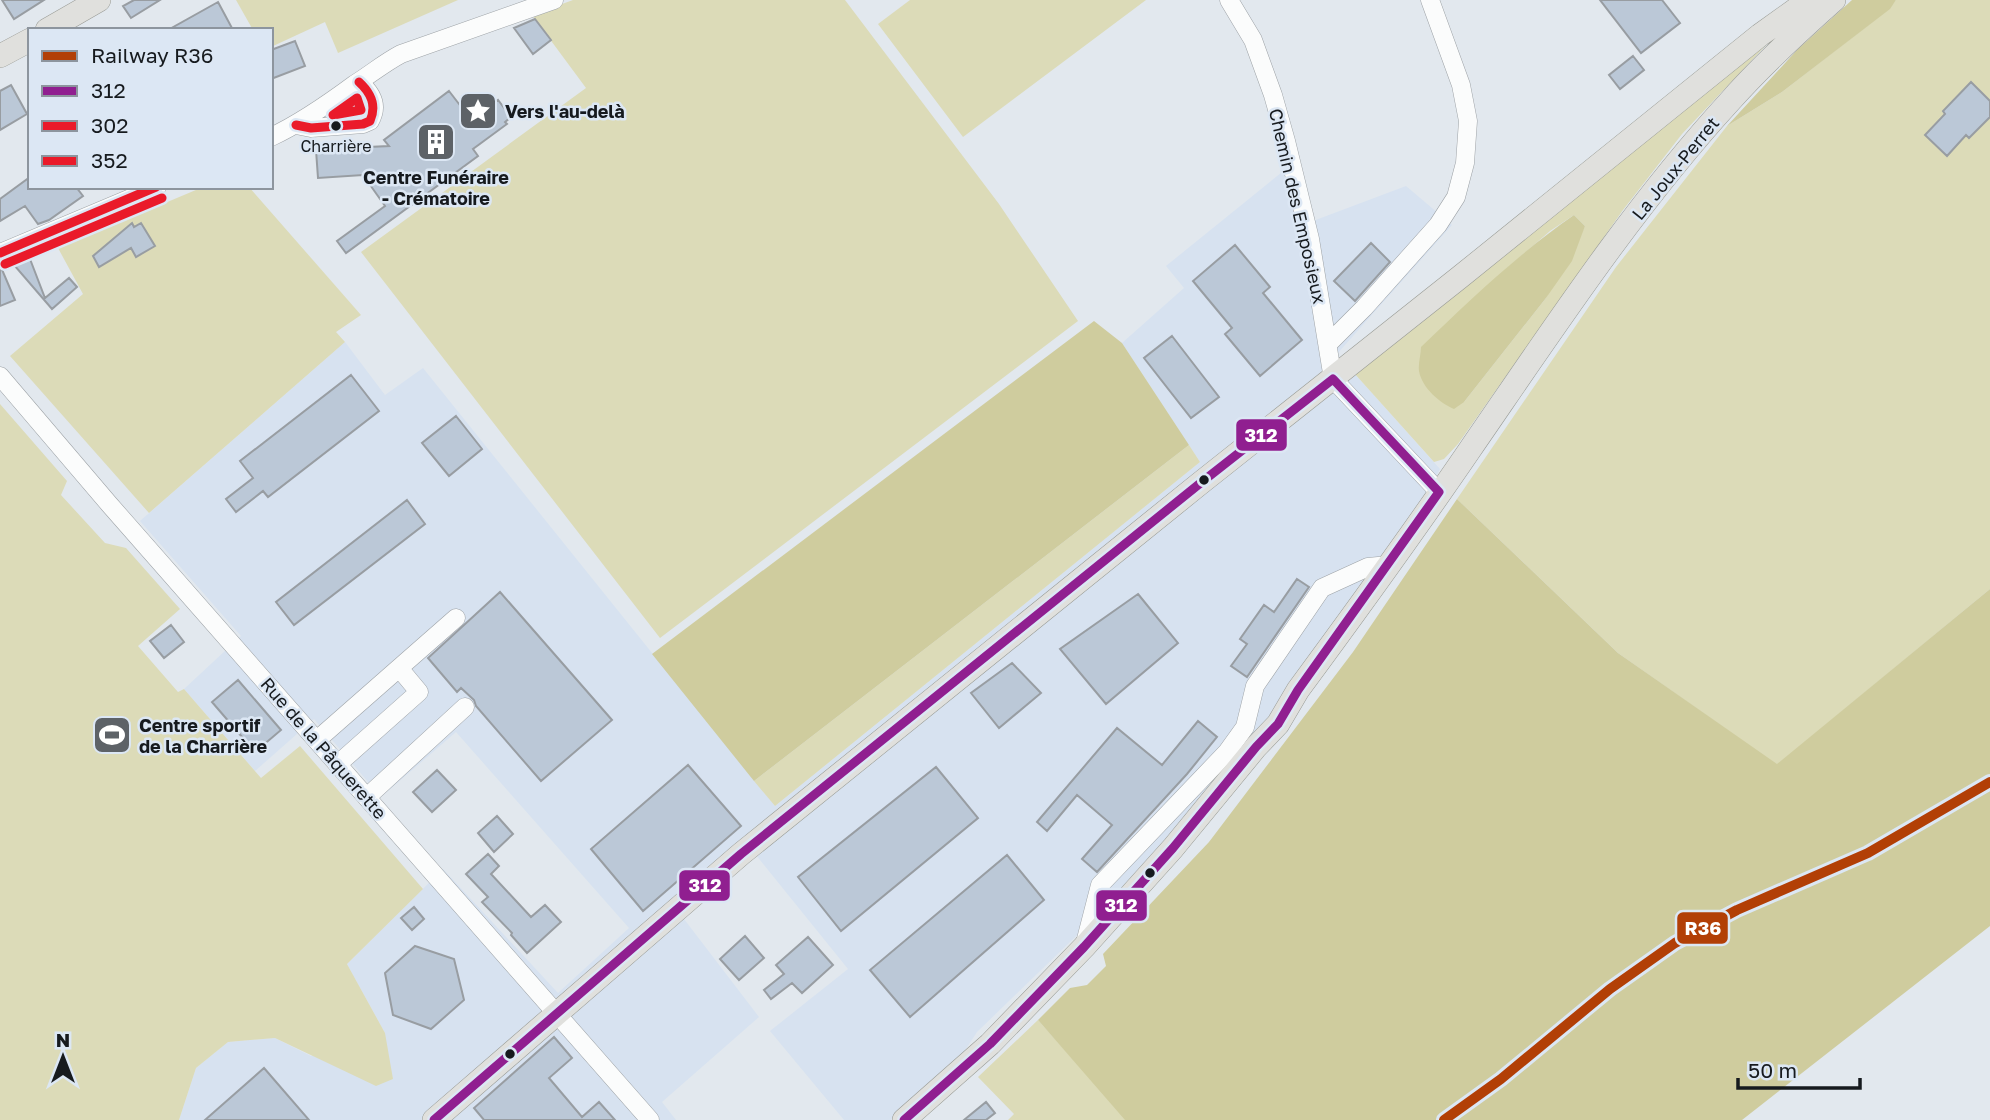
<svg xmlns="http://www.w3.org/2000/svg" width="1990" height="1120" font-family="'Golos Text',sans-serif">
	<rect width="100%" height="100%" fill="#e2e8ee"/>
	<path fill="#d7e2f0" d="M1297,160L1313,221L1406,186L1452,225L1337,354L1440,469L1426,495L1253,741L1100,913L977,1032L960,1058L891,1120H844L770,1031L848,969L756,855L684,919L759,1017L662,1102L676,1120H179L196,1068L228,1042L275,1038L311,1056L385,1033L347,964L443,869L558,993L629,928L456,732L381,797L314,719L255,771L184,689L241,636L140,521L345,342L385,395L423,368L775,806L1200,462L1122,343L1184,288L1166,266Z"/>
	<path fill="#dcdbb8" fill-rule="evenodd" d="M236,0H458L338,53L325,22L271,47V30H253Z
		M573,0H845L999,204L1078,321L660,638L361,252L586,88L532,15Z
		M910,0H1146L963,137L878,24Z
		M1896,0H1990V589L1777,765L1618,653L1457,499L1616,267L1727,126L1782,92L1889,9Z
		M1768,43L1682,134L1623,210L1458,444L1444,459L1434,462L1354,373ZM1574,215L1585,226L1546,298L1464,402L1506,269L1550,231Z
		M203,187H249L361,315L336,332L345,342L149,513L10,356L83,294L58,248Z
		M0,404L67,481L61,495L105,543L126,548L180,609L138,646L178,692L184,689L261,778L300,746L423,889L347,964L385,1033L393,1079L376,1086L275,1038L228,1042L196,1068L179,1120H0Z
		M1189,445L1200,462L775,806L754,781Z
		M1038,1020L1126,1119L1125,1120H1008L1014,1114L978,1077Z"/>
	<path fill="#cfcc9e" d="M1852,0H1896L1890,9L1782,92L1727,126L1797,50Z
		M1574,215L1585,226L1572,261L1546,298L1464,402L1454,409C1440,403 1422,388 1419,371C1418,364 1421,354 1421,347C1469,301 1519,253 1574,215Z
		M1094,321L1122,343L1189,445L754,781L652,654Z
		M1457,499L1618,653L1777,764L1990,589V926L1742,1120H1125L1038,1020L1070,988L1087,985L1106,966L1103,954L1209,842L1353,652Z"/>
	<path fill="#bbc8d7" stroke="#989da2" stroke-width="2" d="M2,0H44L14,19Z
		M134,0H160L131,18L123,6Z
		M1600,0H1662L1680,23L1641,53Z
		M218,2L233,30H168Z
		M535,19L551,40L533,54L514,28Z
		M295,41L305,66L271,79V50Z
		M1633,56L1644,70L1620,89L1609,75Z
		M1971,82L1990,101V117L1969,138L1966,135L1947,156L1925,135L1945,114L1943,111Z
		M11,85L27,114L0,130V91Z
		M449,91L469,117L490,102L492,105L498,100L511,117L505,122L507,124L473,149L478,156L346,253L337,241L385,206L363,175L318,178L316,150L333,149L332,144L345,142L346,148L389,146L384,140Z
		M30,177V187H76L83,196L49,220L38,224L25,206L0,221V199Z
		M132,223L134,227L141,223L155,246L136,257L131,248L99,267L93,256Z
		M1371,243L1390,262L1355,301L1334,281Z
		M1235,245L1270,287L1263,293L1302,340L1260,376L1225,334L1232,328L1193,281Z
		M30,259L45,298L69,278L77,287L52,309L14,265Z
		M0,265L15,300L0,306Z
		M1172,336L1219,397L1191,418L1144,358Z
		M351,375L379,411L268,497L263,491L236,512L226,499L253,478L240,461Z
		M456,416L482,449L449,476L422,443Z
		M407,500L425,524L294,625L276,602Z
		M1297,579L1309,587L1247,677L1231,666L1247,644L1240,639L1264,605L1274,612Z
		M500,592L612,720L541,781L476,706L474,700L461,688L457,692L428,658Z
		M1138,594L1178,643L1106,704L1060,649Z
		M171,625L184,642L164,658L150,641Z
		M1012,663L1041,693L999,728L971,693Z
		M238,680L281,730L255,752L212,702Z
		M1198,721L1217,737L1187,774L1097,872L1082,859L1112,825L1077,795L1047,831L1037,822L1117,728L1162,765Z
		M688,765L741,826L643,911L591,849Z
		M936,767L978,818L841,931L798,877Z
		M437,770L456,790L432,812L413,792Z
		M497,816L513,834L494,852L478,833Z
		M488,854L499,866L491,874L531,917L545,905L561,922L527,953L511,935L512,933L482,902L488,897L466,874Z
		M1007,855L1044,900L910,1017L870,970Z
		M414,907L424,919L412,930L401,918Z
		M745,936L764,958L739,980L720,959Z
		M808,937L833,965L802,993L792,983L771,999L764,990L784,974L776,965Z
		M415,946L454,959L464,1000L431,1029L393,1015L385,973Z
		M554,1037L572,1058L549,1078L582,1117L599,1102L615,1120H484L474,1108Z
		M264,1068L309,1120H205Z
		M986,1102L995,1113L986,1120H964Z"/>
	<g fill="none" stroke-linecap="round" stroke-linejoin="round">
		<defs>
			<path id="minor" d="M1229,0L1253,40L1273,95L1286,141L1310,239L1333,379L1439,492
				M296,125L311,128L363,124L370,121C379,105 372,93 359,82
				M271,137C301,123 328,104 355,84C371,74 384,63 401,54L554,0
				M0,253L157,187
				M1328,344L1364,308L1438,225L1456,197L1465,163L1468,121L1461,85L1430,0
				M0,376L109,504L650,1120
				M399,668L456,618
				M317,740L399,668L419,692L338,764
				M1227,752L1245,727L1255,686L1322,588L1368,567L1389,565
				M367,797L465,707
				M1084,947L1100,885L1227,752L1242,764"/>
			<path id="major" d="M47,30L99,0
				M0,56L30,40
				M434,1120L741,854L1198,485L1460,277L1760,35L1809,0
				M904,1120L990,1044L1084,947L1173,848L1256,747L1278,724L1298,690C1357,610 1415,530 1471,448C1553,329 1633,207 1731,100C1763,64 1798,32 1834,0"/>
		</defs>
		<use href="#minor" stroke="#9da2a6" stroke-width="19"/>
		<use href="#major" stroke="#989a94" stroke-width="24"/>
		<use href="#minor" stroke="#fbfcfc" stroke-width="18"/>
		<use href="#major" stroke="#e0e0dd" stroke-width="23"/>
		<defs>
			<path id="bus-1" d="M434,1120L741,854L1198,485L1333,379L1439,492L1298,690L1278,724L1256,747L1173,848L1084,947L990,1044L904,1120"/>
			<path id="bus-2" d="M296,125L311,128L363,124L370,121C377,105 371,93 359,82
				M0,253L156,187"/>
			<path id="bus-3" d="M357,98L361,110L333,115Z
				M5,264L162,198"/>
		</defs>
		<use href="#bus-1" stroke="#dce7f4" stroke-width="14"/>
		<use href="#bus-2" stroke="#dce7f4" stroke-width="14"/>
		<use href="#bus-3" stroke="#dce7f4" stroke-width="14"/>
		<use href="#bus-1" stroke="#901f90" stroke-width="9"/>
		<use href="#bus-2" stroke="#ea1a2a" stroke-width="9"/>
		<use href="#bus-3" stroke="#ea1a2a" stroke-width="9"/>
		<defs>
			<path id="rail-1" d="M1444,1120L1501,1079L1610,989L1675,943L1737,910L1868,853L1990,782"/>
		</defs>
		<use href="#rail-1" stroke="#dce7f4" stroke-width="16"/>
		<use href="#rail-1" stroke="#b23f06" stroke-width="10"/>
	</g>
	<defs>
		<symbol id="sight-square" viewBox="-11 -11 22 22"><rect x="-9" y="-9" width="18" height="18" rx="4" fill="#5d6267" stroke="#dce7f4"/><path d="M0-6L1.8-2.2L6-1.7L2.9 1.2L3.7 5.4L0 3.3L-3.7 5.4L-2.9 1.2L-6-1.7L-1.8-2.2Z" fill="#fff"/></symbol>
		<symbol id="building-square" viewBox="-11 -11 22 22"><rect x="-9" y="-9" width="18" height="18" rx="4" fill="#5d6267" stroke="#dce7f4"/><path d="M-4-6H4V6H1V3H-1V6H-4ZM-2.5-4.3h1.7v1.8h-1.7ZM.8-4.3h1.7v1.8H.8ZM-2.5-1h1.7V.8h-1.7ZM.8-1h1.7V.8H.8Z" fill="#fff"/></symbol>
		<symbol id="stadium-square" viewBox="-11 -11 22 22"><rect x="-9" y="-9" width="18" height="18" rx="4" fill="#5d6267" stroke="#dce7f4"/><path d="M0-5a6.5 5 0 1 0 0 10a6.5 5 0 1 0 0-10ZM-3.5-1.8h7v3.6h-7Z" fill="#fff"/></symbol>
	</defs>
	<g fill-rule="evenodd">
		<use href="#sight-square" x="456" y="89" width="44" height="44"/>
		<use href="#building-square" x="414" y="120" width="44" height="44"/>
		<use href="#stadium-square" x="90" y="713" width="44" height="44"/>
	</g>
	<g fill="#161a1e" stroke="#dce7f4" stroke-width="2.5">
		<circle cx="336" cy="126" r="6"/>
		<circle cx="1204" cy="480" r="6"/>
		<circle cx="1150" cy="873" r="6"/>
		<circle cx="510" cy="1054" r="6"/>
	</g>
	<g text-anchor="middle" dominant-baseline="central" stroke-width="5" stroke-linejoin="round" paint-order="stroke">
		<g font-size="16" fill="#161a1e" stroke="#dce7f4">
			<text x="336" y="146">Charrière</text>
		</g>
		<g font-size="18" font-weight="bold" fill="#161a1e" stroke="#dce7f4" text-anchor="start">
			<text x="505" y="111">Vers l'au-delà</text>
			<text x="436" y="177" text-anchor="middle">Centre Funéraire<tspan x="436" dy="21">- Crématoire</tspan></text>
			<text x="139" y="725">Centre sportif<tspan x="139" dy="21">de la Charrière</tspan></text>
		</g>
		<g font-size="18" fill="#161a1e" stroke="#dce7f4">
			<text transform="translate(1675 168) rotate(-51)">La Joux-Perret</text>
			<text transform="translate(1298 206) rotate(77)">Chemin des Emposieux</text>
			<text transform="translate(324 748) rotate(49)">Rue de la Pâquerette</text>
		</g>
	</g>
	<g stroke="#dce7f4" stroke-width="2.5">
		<rect x="1235" y="418" width="53" height="34" rx="7" fill="#901f90"/>
		<rect x="678" y="869" width="53" height="33" rx="7" fill="#901f90"/>
		<rect x="1095" y="889" width="53" height="33" rx="7" fill="#901f90"/>
		<rect x="1676" y="911" width="53" height="34" rx="7" fill="#b23f06"/>
	</g>
	<g font-size="19" text-anchor="middle" font-weight="bold" fill="#fff">
		<text x="1261" y="442">312</text>
		<text x="705" y="892">312</text>
		<text x="1121" y="912">312</text>
		<text x="1703" y="935">R36</text>
	</g>
	<rect x="28" y="28" width="245" height="161" fill="#dce7f4" stroke="#8d959e" stroke-width="2"/>
	<rect x="42" y="51" width="35" height="10" fill="#b23f06" stroke="#8d959e" stroke-width="2"/>
	<text x="91" y="63" font-size="21" fill="#161a1e">Railway R36</text>
	<rect x="42" y="86" width="35" height="10" fill="#901f90" stroke="#8d959e" stroke-width="2"/>
	<text x="91" y="98" font-size="21" fill="#161a1e">312</text>
	<rect x="42" y="121" width="35" height="10" fill="#ea1a2a" stroke="#8d959e" stroke-width="2"/>
	<text x="91" y="133" font-size="21" fill="#161a1e">302</text>
	<rect x="42" y="156" width="35" height="10" fill="#ea1a2a" stroke="#8d959e" stroke-width="2"/>
	<text x="91" y="168" font-size="21" fill="#161a1e">352</text>
	<g transform="translate(63 1057)" stroke="#dce7f4" stroke-width="5" paint-order="stroke">
	<path d="M0-5L12 26L0 18L-12 26Z" fill="#161a1e"/>
	<text y="-10" font-size="19" font-weight="bold" text-anchor="middle" fill="#161a1e">N</text>
	</g>
	<path d="M1738 1078v10h122v-10" fill="none" stroke="#161a1e" stroke-width="3.5"/>
	<text x="1748" y="1078" font-size="21" fill="#161a1e" stroke="#dce7f4" stroke-width="5" paint-order="stroke">50 m</text>
</svg>
